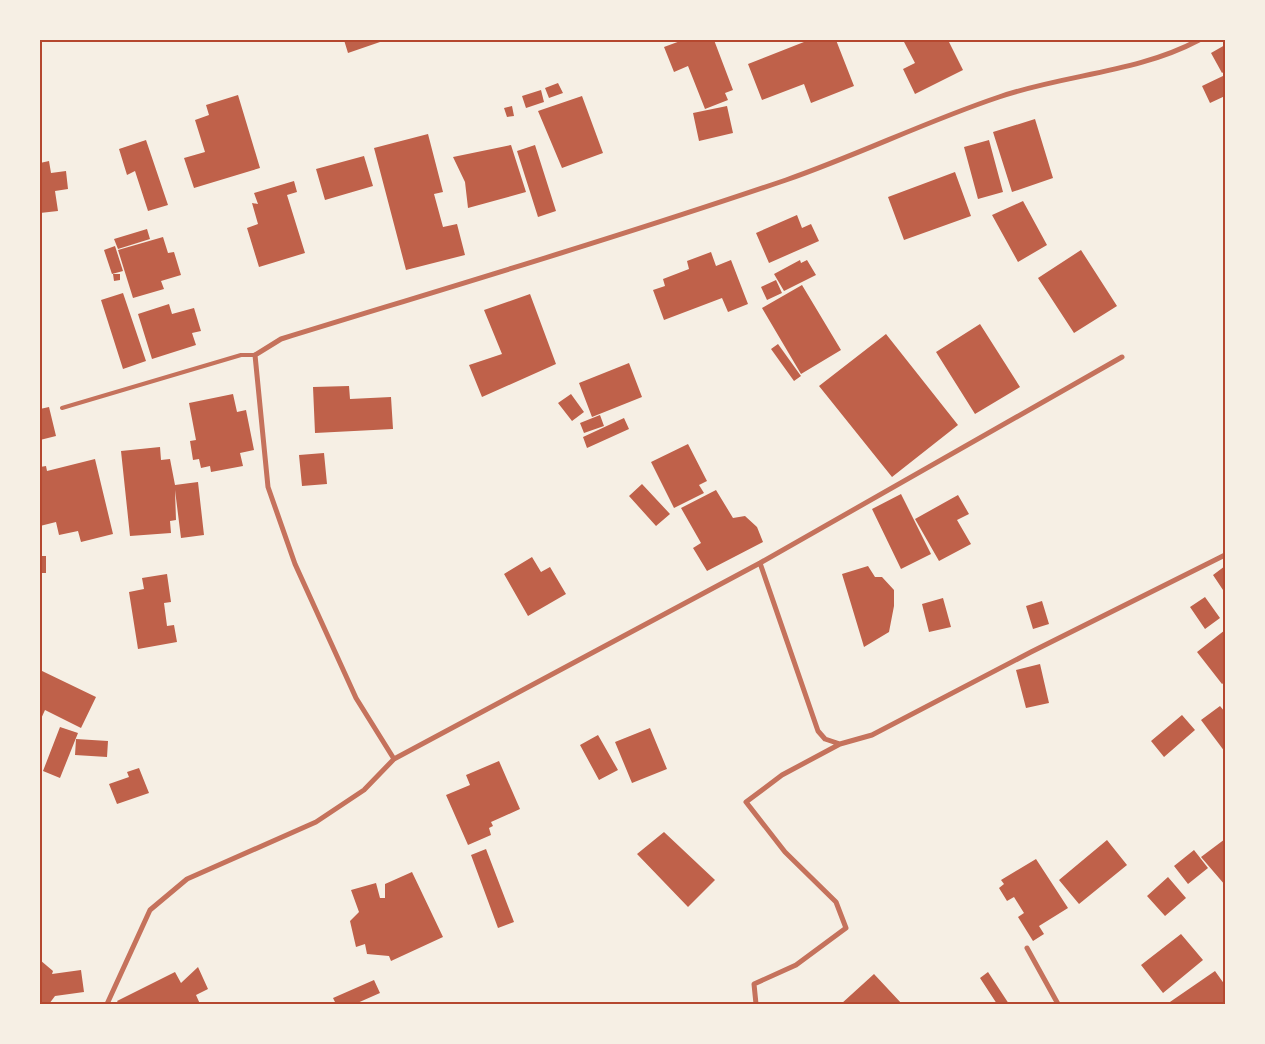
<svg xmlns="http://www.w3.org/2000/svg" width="1265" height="1044" font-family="Merriweather,serif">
	<rect width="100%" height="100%" fill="#f6efe4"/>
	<path fill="#bf614a" d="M344,40H379L380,42L348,53Z
		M683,40H714L733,90L725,93L728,100L705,109L688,66L674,72L664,47Z
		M809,40H836L854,86L811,103L804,84L762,100L748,64Z
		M903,40H948L963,70L915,94L903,69L915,63Z
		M1225,45V71L1222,73L1211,53Z
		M1225,75V96L1210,103L1202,86Z
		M558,83L563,93L549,98L545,88Z
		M541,90L544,102L526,108L522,96Z
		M238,95L260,168L194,188L184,158L205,152L195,120L209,115L206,105Z
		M582,96L603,153L562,168L538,111Z
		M512,106L514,116L507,117L504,108Z
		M727,106L733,133L699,141L693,113Z
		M1035,119L1053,178L1012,192L993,132Z
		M428,134L443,192L434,194L443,227L457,224L465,255L406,270L374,148Z
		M146,140L168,205L148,211L135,171L127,175L119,149Z
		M989,140L1003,192L978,199L964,147Z
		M511,145L526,192L468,208L465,182L453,157Z
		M535,145L556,211L538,217L517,151Z
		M364,156L373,186L325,200L316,169Z
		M49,161L51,173L66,171L68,189L55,191L58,211L40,213V163Z
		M955,172L971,216L904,240L888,197Z
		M294,181L297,192L287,195L305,253L259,267L247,228L258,224L252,203L258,204L254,193Z
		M1023,201L1047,245L1018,262L992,215Z
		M797,215L802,228L811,224L819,241L769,263L756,233Z
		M147,229L150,239L118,249L114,239Z
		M163,237L168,253L174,252L181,275L161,281L164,289L133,298L118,250Z
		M115,246L123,271L112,274L104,250Z
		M1081,250L1117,306L1074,333L1038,278Z
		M711,252L716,266L731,260L748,304L728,312L722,298L664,320L653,290L665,286L663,279L689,269L687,261Z
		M800,260L801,263L807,260L816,275L784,291L774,274Z
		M113,274H120V280L114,281Z
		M776,280L782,293L767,300L761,287Z
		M802,285L841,350L801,374L762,308Z
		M123,293L146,361L123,369L101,300Z
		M530,294L556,364L482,397L469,365L502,354L484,310Z
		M169,304L172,314L194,308L201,331L192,333L196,345L152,359L138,314Z
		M980,324L1020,387L975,414L936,352Z
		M886,334L958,425L892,477L819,386Z
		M778,344L801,376L794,381L771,349Z
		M629,363L642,397L592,417L579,383Z
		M349,386L350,399L391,397L393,429L315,433L313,387Z
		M233,394L237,412L246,410L254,450L240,453L243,466L211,472L210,466L201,468L199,459L193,460L190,441L196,440L189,403Z
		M571,394L584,412L572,421L558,403Z
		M49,407L56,436L40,440V409Z
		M600,415L604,426L584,433L580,423Z
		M624,418L629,429L587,448L583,437Z
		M688,444L707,481L699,485L704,493L674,508L651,462Z
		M160,447L161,460L170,459L175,485L198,482L204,535L181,538L175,490L176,520L170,521L171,533L130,536L121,451Z
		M324,453L327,484L302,486L299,455Z
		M95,459L113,534L81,542L78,531L59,535L56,522L40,526V467L46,466L47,471Z
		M642,484L670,514L656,526L629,496Z
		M716,490L733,518L745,516L757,527L763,542L707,571L693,548L701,543L681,508Z
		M901,494L931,554L901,569L872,509Z
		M958,495L969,514L957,520L971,544L939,561L915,519Z
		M40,556H46V573H40Z
		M532,557L541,572L550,567L566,594L528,616L504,574Z
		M868,566L875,577H882L894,590V606L889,632L864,647L842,574Z
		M1225,566V593L1213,575Z
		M167,574L171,602L164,603L167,626L174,625L177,642L138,649L129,592L144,589L142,578Z
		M1205,597L1220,618L1205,629L1190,607Z
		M943,598L951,627L929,632L922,604Z
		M1042,601L1049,624L1033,629L1026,606Z
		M1225,630V682L1222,684L1197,652Z
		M1040,664L1049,703L1026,708L1016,670Z
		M40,670L96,697L81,728L45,710L40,721Z
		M1220,706L1225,712V752L1201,720Z
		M1182,715L1195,730L1164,757L1151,741Z
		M60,727L78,733L60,778L43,771Z
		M650,728L667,769L632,783L615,742Z
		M598,735L618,770L599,780L580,745Z
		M76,739L108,741L107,757L75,755Z
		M499,761L520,809L491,822L493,826L489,828L491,835L468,845L446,795L470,785L466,775Z
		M139,768L149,793L117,804L109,784L129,777L127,772Z
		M664,832L715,880L688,907L637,854Z
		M1225,839V885L1201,857Z
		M1107,840L1127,865L1079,904L1059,880Z
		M486,849L514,922L498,928L471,855Z
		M1194,850L1208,868L1188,884L1174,866Z
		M1036,859L1068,908L1039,926L1044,934L1033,941L1018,917L1024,913L1014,897L1007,901L999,888L1004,884L1001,880Z
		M412,872L443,937L391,961L389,956L367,954L365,944L356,947L350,921L359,912L351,890L376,883L380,898H385V884Z
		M1168,877L1186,898L1165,916L1147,896Z
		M1181,934L1203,960L1163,993L1141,965Z
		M40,960L53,971L52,974L81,970L84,992L55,996L49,1004H40Z
		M198,967L208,989L196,995L200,1004H119L117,1001L175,972L181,983Z
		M1215,971L1225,985V1004H1167Z
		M988,972L1009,1004H997L980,978Z
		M874,974L902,1004H841Z
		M374,980L380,993L355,1004H336L333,998Z"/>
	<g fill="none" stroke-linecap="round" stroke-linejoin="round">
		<path stroke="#c5725c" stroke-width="4" d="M62,408L241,355H255"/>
		<path stroke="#c5725c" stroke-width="5" d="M1122,357L760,563L394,759L356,698L295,564L268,487L255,355L281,339C450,287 619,237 786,180C858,155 927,121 999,97C1066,74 1137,73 1199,40
			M760,563L818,731L825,739L840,744L872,735L1031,652L1225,555
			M1027,948L1058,1004
			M107,1004L150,910L187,879L316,822L364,790L394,759
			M756,1004L754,984L796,965L846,928L836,902L785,852L746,802L782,775L840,744"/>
	</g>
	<rect width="1265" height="1044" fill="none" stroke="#f6efe4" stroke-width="82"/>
	<rect x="41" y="41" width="1183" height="962" fill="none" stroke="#b5482f" stroke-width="2"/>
</svg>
